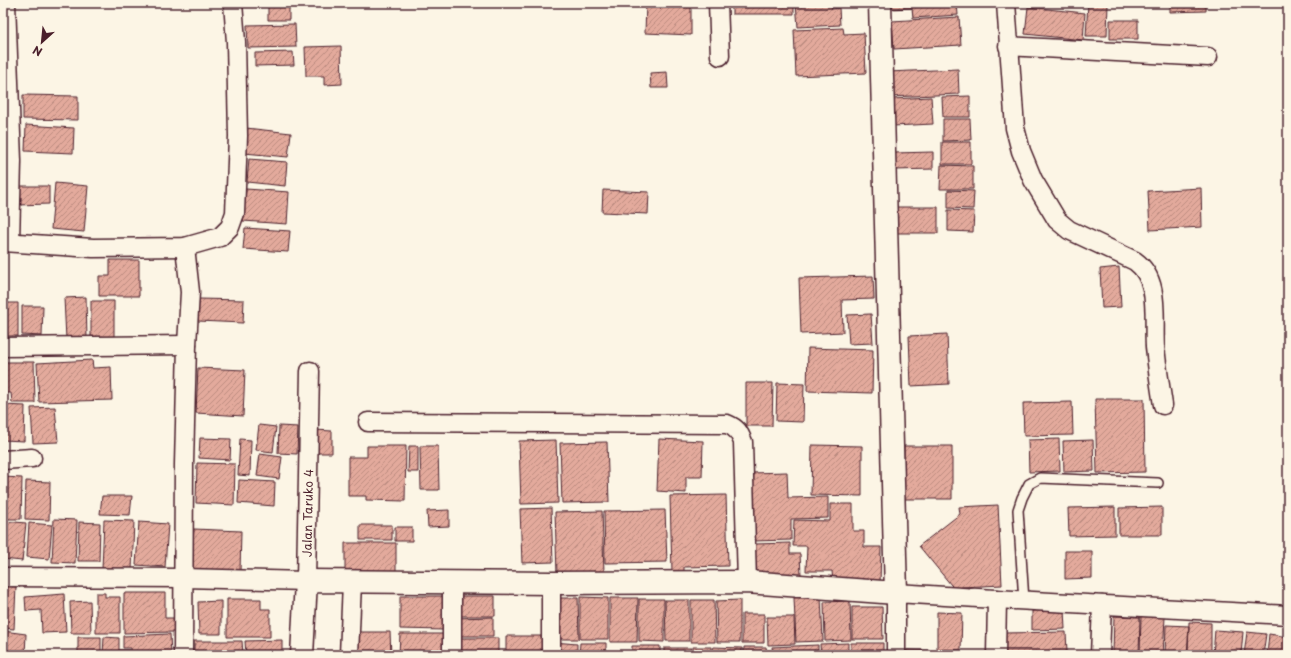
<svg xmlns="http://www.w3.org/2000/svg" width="1291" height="658" font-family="'Playpen Sans',sans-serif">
	<defs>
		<pattern id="building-hatch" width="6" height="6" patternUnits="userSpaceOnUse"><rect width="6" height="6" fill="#e3aa9c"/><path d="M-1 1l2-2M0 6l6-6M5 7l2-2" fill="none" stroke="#ba8a7f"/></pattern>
	</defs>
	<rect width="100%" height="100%" fill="#fcf5e5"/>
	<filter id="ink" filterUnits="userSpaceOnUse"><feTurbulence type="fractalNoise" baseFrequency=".025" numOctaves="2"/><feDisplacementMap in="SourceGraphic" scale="8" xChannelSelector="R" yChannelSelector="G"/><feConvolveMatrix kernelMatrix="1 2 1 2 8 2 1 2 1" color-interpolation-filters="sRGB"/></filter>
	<g filter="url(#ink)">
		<path fill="url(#building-hatch)" stroke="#4a1f2b" d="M268,3H289V20H268Z
			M646,3H691V35L645,33Z
			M732,3H794V14H732Z
			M796,3H831L832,9L839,8L840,25L798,27Z
			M888,3H957L958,15L913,18L912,8L888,9Z
			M1088,3H1108L1107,36H1086Z
			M1170,3H1206V11L1170,12Z
			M1028,7L1085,13L1083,40L1025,34Z
			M959,17L961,45L894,49L892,21Z
			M1110,20H1138V39H1110Z
			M295,24L296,47L248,48L247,25Z
			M843,28L844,34L864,33L866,73L796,76L794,30Z
			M341,46L342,84L324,85V76H306L305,47Z
			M293,52L294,65L255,66V53Z
			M958,69L959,94L889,97L888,72Z
			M667,72L668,88H651L650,73Z
			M23,95L78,96V120L23,119Z
			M970,96V117H943L942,97Z
			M931,97L933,124L893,126L892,99Z
			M943,119H970L971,140L943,141Z
			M26,125L74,128L73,153L25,151Z
			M246,128L291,133L288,157L244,153Z
			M942,142H971V164H942Z
			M933,152V169L895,170L894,153Z
			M249,159L287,162L285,186L247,182Z
			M941,165L973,166V189H940Z
			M55,183L88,186L84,232L51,229Z
			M17,186H49V204L17,205Z
			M1201,188L1202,227L1150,230L1148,191Z
			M246,189L289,192L287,224L243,221Z
			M603,190L649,192L648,214L602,212Z
			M948,190L974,191L973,209L948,208Z
			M895,207H938V233H895Z
			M948,210L974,211L973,232L948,231Z
			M245,228L290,231L288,252L243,249Z
			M110,260H139V296H99V276H110Z
			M1119,267L1121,307L1102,308L1100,269Z
			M873,276L874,299L842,300L843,332L801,334L799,278Z
			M86,297L87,339H66L64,298Z
			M199,299L244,300L243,323L198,321Z
			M91,301H114V338H91Z
			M3,303H18V336H3Z
			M22,306H43L42,336L22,335Z
			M871,314L873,343L849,344L847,315Z
			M947,334L949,384L911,386L909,336Z
			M808,348L873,350L872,393L807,391Z
			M92,360L93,368L111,367L112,400L39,402L37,363Z
			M3,362H34L35,403H12L11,393H3Z
			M198,368L245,370L243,416L196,413Z
			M746,383H773L772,426H746Z
			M777,383L804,384L803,422L776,421Z
			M1095,399H1144L1145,472L1097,473Z
			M1072,402L1073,435L1024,436L1023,403Z
			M3,405L25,406L24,441L3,440Z
			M55,407L58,442L33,443L31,408Z
			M259,425L276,427L273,452L256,450Z
			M279,426L298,427L297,454L278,453Z
			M315,430L332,431V453H314Z
			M200,438L231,439L230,460L199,458Z
			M240,439L251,440L250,476L238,475Z
			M659,439L703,441L702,477H686V493L657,491Z
			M1059,439L1060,471L1029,472L1028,440Z
			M556,440L558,503L521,504L519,441Z
			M1093,440L1094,471L1064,472L1063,441Z
			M607,442L609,502L562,503L560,443Z
			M812,445L862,446V496L811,495Z
			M367,446H406L405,501L366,500V496H348V457H367Z
			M409,446H418V472H408Z
			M420,446H438L439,490H421Z
			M904,446H952V499H904Z
			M260,454L282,457L279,479L257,476Z
			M197,463L235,464L234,505L196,503Z
			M787,472L788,498L828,497V518L791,519V540L753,541L751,473Z
			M3,477L22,478L21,519H3Z
			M239,480L275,482L274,506L238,503Z
			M26,481L50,482L49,520L25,519Z
			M726,495L728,566L684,567V572H672L670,496Z
			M102,496H132L130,515L100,514Z
			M830,504H853V531H864V547H881L880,583L833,582L832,571H806L807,546H793L794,520L830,521Z
			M998,505L1002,585L962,587L956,591L919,546L960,514L959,507Z
			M1115,507V535L1069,536L1068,508Z
			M1162,507V535H1119V508Z
			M551,508L553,562L522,563L520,509Z
			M449,510V526L428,527L427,511Z
			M665,510L667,562L605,563L604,511Z
			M602,511L604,573L557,574L555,512Z
			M54,519L77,520L75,563L52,562Z
			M104,520L134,521L132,570L102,569Z
			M3,521L26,523L22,561L3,559Z
			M79,522L100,523L99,561H78Z
			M139,522L168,524L165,567L136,565Z
			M29,523L52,525L49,559L27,557Z
			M360,525H392V540H360Z
			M395,527H412V541H395Z
			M194,529L241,531L240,572L191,569Z
			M345,543H396V571H345Z
			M790,543V554H800L801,575L755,576V544Z
			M1065,551H1092V578L1065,579Z
			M3,586L16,587L14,629L3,628Z
			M96,593H105V597H120V633H96Z
			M124,593H165V618H174V632L124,633Z
			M64,594L66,632L42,633L41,610L26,611L25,597Z
			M400,596H444V630L400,629Z
			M454,596H495V616H455Z
			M580,597L608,598V639H580Z
			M821,597L823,641L796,642L794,598Z
			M557,598H578L579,639H557Z
			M610,598H638L637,642H610Z
			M227,599H261V609H270V637H227Z
			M639,599H664V642L639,641Z
			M665,600H689V641H666Z
			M691,600H714L715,642H691Z
			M740,600V642H717L716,601Z
			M90,601L91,633H71L70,602Z
			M221,601V634H199L198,602Z
			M850,601L851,640L825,641L824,602Z
			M852,607H882L883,639H852Z
			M1064,610L1065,629L1032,630V611Z
			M937,612L962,613L961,650L937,649Z
			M742,614H764V643H742Z
			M1114,616L1140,617L1139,655L1113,654Z
			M1141,616L1165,617L1163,655H1140Z
			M493,617V636H455V618Z
			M767,617H794L795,644L768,645Z
			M1189,622L1211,623V655H1188Z
			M1166,625L1189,626L1187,655H1165Z
			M1215,630L1243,632L1241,655H1213Z
			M3,631L26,634L25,655L3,653Z
			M354,632H390L391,655H353Z
			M1066,632L1067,652L1004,653V633Z
			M1247,632L1266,634L1263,655H1244Z
			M170,634L171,655H131V648H123V636Z
			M400,634H443V655H399Z
			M1269,634L1288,637V655H1267Z
			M506,636H545L546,655H506Z
			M78,637H101V655H78Z
			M104,637L119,638V650H130V655H103Z
			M456,638H498V655H457Z
			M282,640V655H246L245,641Z
			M194,641H242L243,655H194Z
			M554,642L577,644V655H554Z
			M580,643H606V655H579Z
			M848,643V655H821L820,644Z
			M851,643H883V655H851Z
			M818,645V655H773L772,647Z
			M632,646H660V655H632Z
			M693,647H711V655H693Z
			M713,647L742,648V655H713Z
			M744,647H766L767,655H744Z
			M664,648H691V655H664Z
			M907,650L943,651V655H907Z
			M1002,654H1052V655H1002Z"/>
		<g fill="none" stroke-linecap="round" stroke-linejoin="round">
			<defs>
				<path id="lane" d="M1024,601L1018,510L1022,498L1029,484L1040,478L1158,483"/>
				<g id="street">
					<path d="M6,3L12,161L10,242"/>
					<path d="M718,3L720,56"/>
					<path d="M1006,3L1015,128L1021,151L1033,180L1057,220L1069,230L1135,261C1161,280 1153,318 1155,347C1157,366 1160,386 1163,405"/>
					<path d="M1008,46L1208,57"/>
					<path d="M3,242L93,248L185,247L220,237L230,227L235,213L238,136L236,42L233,3"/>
					<path d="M3,347L187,345"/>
					<path d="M368,422L727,424C737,428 739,432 743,442L747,582"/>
					<path d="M3,460L32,458"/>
					<path id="s1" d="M3,577L184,578L306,581L310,371"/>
					<path d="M452,582V655"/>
					<path d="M183,655L184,464L187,345L190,292L185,247"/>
					<path d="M349,655L352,582"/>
					<path d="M551,655V583"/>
					<path d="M896,655V593L978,598L1288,615"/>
					<path d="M996,655L997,599"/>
					<path d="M1100,655L1102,605"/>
				</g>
				<path id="secondary" d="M302,655L306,581L551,583L747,582L896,593L880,3"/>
			</defs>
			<use href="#lane" stroke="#4a1f2b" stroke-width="12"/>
			<use href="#street" stroke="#4a1f2b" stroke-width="21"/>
			<use href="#secondary" stroke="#4a1f2b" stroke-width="25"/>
			<use href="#lane" stroke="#fcf5e5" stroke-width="9"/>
			<use href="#street" stroke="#fcf5e5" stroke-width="18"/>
			<use href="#secondary" stroke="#fcf5e5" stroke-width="22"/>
		</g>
	</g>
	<g text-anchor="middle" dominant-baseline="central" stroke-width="3" stroke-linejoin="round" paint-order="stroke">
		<g font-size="12" fill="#4a1f2b" stroke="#fcf5e5">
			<text stroke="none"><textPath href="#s1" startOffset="371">Jalan Taruko 4</textPath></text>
		</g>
	</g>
	<rect width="1291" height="658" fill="none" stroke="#fcf5e5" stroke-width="16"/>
	<rect x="8" y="8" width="1275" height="642" fill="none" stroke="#4a1f2b" stroke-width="1.5" filter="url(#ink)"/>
	<g transform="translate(42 42) rotate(207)" stroke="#fcf5e5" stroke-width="3" paint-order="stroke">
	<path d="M0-3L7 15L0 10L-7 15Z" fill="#4a1f2b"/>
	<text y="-6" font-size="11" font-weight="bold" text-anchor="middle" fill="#4a1f2b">N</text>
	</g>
</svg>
